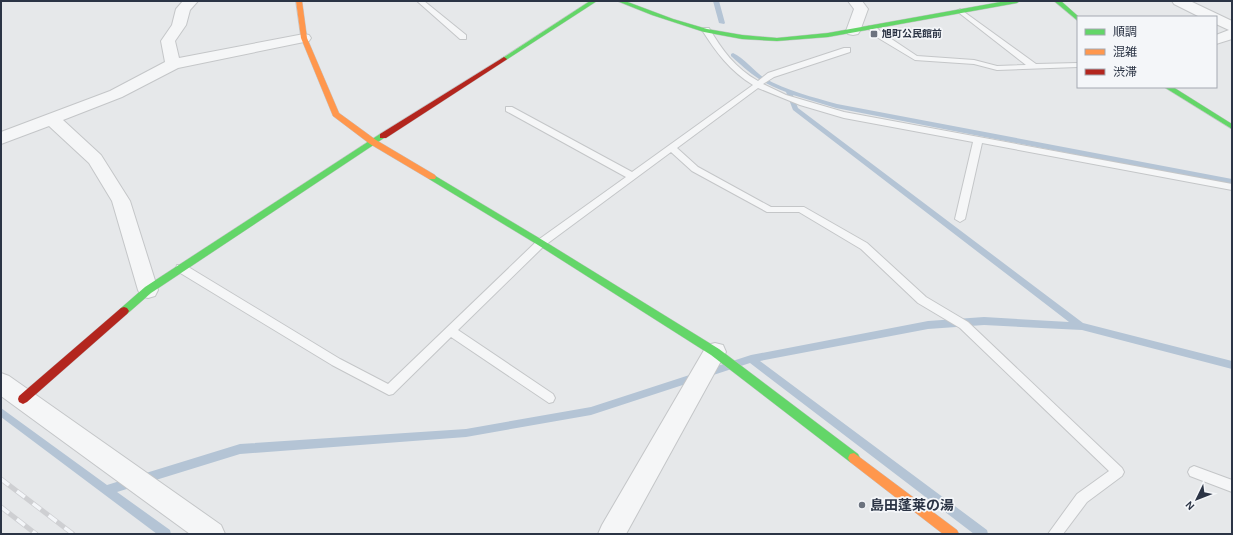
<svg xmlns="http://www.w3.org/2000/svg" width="1233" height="535" font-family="Karla,'Noto Sans JP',sans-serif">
	<rect width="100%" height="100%" fill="#e6e8ea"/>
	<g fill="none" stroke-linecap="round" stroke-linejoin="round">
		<path fill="#b4c4d5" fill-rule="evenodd" d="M713,1H719L725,23L724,24L719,23Z
			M733,53C744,58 754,71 764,78C787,91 813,97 837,104L1232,179V185L836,108L793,95L798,108L1083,323L1232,361V369L1082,330L984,325L928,329L760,361L987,530L988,534H974L750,363L591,415L466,437L240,454L117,492L170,530L171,534H157L1,417V408L107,485L240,444L466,429L591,407L751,355L928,321L984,317L1069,322L793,110L786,92C761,83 751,74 731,56V54Z"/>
		<defs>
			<path id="lane" d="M417,1H424L466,35V39H460Z
				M960,9L1036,64L1078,63V67L997,70L974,64L915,60L875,36L868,28L869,26H875L881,32L917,56L974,60L997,66L1026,65L958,12L957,11Z
				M703,28H709C722,50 735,68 758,81L768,73L844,48H850V52L774,77L763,84L786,95L844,112L1232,184V190L982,143L965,219L960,222L955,219L973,142L844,118L800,105L758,88L677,148L698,167L771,207H804L867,243L926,297L968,322L1122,468L1124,472L1122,476L1087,502L1063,534H1048L1077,494L1109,471L960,328L918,303L861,249L799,212H767L692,171L671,152L544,246L458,330L553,394L555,398L553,402L549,403L451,337L393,394L389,395L332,365L177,271L176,268L177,265H185L340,359L388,384L538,240L626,177L506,111V107H512L632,172L753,85C730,71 716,52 702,30Z
				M1194,466L1232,480V492L1190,476L1188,472L1190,468Z"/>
			<path id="street" d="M183,1H198L190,10L186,25L175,41L179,58L304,34L309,35L311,38L309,41L304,42L178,68L122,97L63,120L101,155L130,201L158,290L155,296L148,298L141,296L138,290L112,201L89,163L49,126L1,144V132L110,91L165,62L161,41L172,25L176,9Z
				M848,1H862L868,9L860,31L858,34L853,35L848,34L846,31L854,9Z
				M1172,1H1190L1232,21V39L1216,44V35L1229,30L1216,24V17H1200L1174,4Z
				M715,343L723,345L726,352L626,534H598L602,525L707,345Z
				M1,373L9,376L221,525L225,534H190L1,396Z"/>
			<path id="fast" d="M590,1H597L506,60H502L501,59Z
				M617,1H625L673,19L707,29L742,35L777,38L828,33L1006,1H1020L1017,3L828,37L777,41L742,39L704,32L652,15Z
				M1054,1H1061L1079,17H1078V21Z
				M1164,87H1173L1232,124V129Z
				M380,134H383L387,136L151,293L127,314L124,315L121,314L119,311L121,308L145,287Z
				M432,174L544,241L719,349L858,454L860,458L858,462L854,463L850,462L711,355L538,245L429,179L428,177L429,175Z"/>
			<path id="slow" d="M296,1H302L307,38L339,113L376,140L435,175L436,177L435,179H429L370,144L333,116L301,38Z
				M854,453L957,530L959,534H943L850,462L848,458L850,454Z"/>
			<path id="jam" d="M504,57L507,59L506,60L386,138H380V134Z
				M124,307L127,308L129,311L127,314L27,402L23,404L19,402L18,399L19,396L121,308Z"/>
		</defs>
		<use href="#lane" stroke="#c4c6c8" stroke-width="2"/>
		<use href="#street" stroke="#c4c6c8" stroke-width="2"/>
		<use href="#fast" stroke="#c4c6c8" stroke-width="1"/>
		<use href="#slow" stroke="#c4c6c8" stroke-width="1"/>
		<use href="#jam" stroke="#c4c6c8" stroke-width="1"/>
		<use href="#lane" fill="#f5f6f7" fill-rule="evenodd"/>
		<use href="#street" fill="#f5f6f7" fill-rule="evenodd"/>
		<use href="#fast" fill="#63d668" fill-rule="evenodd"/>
		<use href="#slow" fill="#ff974d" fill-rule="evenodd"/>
		<use href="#jam" fill="#b3261e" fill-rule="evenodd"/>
		<defs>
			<path id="rail" d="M1,479L73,534
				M1,507L36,534"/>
		</defs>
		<use href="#rail" stroke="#cecfd2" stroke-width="5"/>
		<use href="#rail" stroke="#f4f6f9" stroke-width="3.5" stroke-dasharray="10" stroke-linecap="butt"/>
	</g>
	<g fill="#6c737f" stroke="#f4f6f9" stroke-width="1.5">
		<rect x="870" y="30" width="8" height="8" rx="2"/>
		<circle cx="862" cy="505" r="4"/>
	</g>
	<g text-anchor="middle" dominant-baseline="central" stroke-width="3.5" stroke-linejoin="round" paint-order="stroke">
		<g font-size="10" font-weight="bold" fill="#2b3445" stroke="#f4f6f9" text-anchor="start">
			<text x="882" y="34">旭町公民館前</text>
		</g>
		<g font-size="14" font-weight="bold" fill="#2b3445" stroke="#f4f6f9" text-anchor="start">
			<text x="870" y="505">島田蓬莱の湯</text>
		</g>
	</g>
	<rect width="1233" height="535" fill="none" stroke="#2b3445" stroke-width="4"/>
	<rect x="1077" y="16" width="140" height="72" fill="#f4f6f9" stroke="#a4a8b1"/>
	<rect x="1085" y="29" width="20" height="6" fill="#63d668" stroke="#a4a8b1"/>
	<text x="1113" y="36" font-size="12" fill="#2b3445">順調</text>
	<rect x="1085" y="49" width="20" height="6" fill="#ff974d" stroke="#a4a8b1"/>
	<text x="1113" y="56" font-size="12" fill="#2b3445">混雑</text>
	<rect x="1085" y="69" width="20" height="6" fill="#b3261e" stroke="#a4a8b1"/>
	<text x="1113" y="76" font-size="12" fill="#2b3445">渋滞</text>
	<g transform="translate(1197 499) rotate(227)" stroke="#f4f6f9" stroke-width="3" paint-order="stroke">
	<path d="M0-3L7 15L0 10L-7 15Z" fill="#2b3445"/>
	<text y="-6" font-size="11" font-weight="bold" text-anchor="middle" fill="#2b3445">N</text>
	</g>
</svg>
